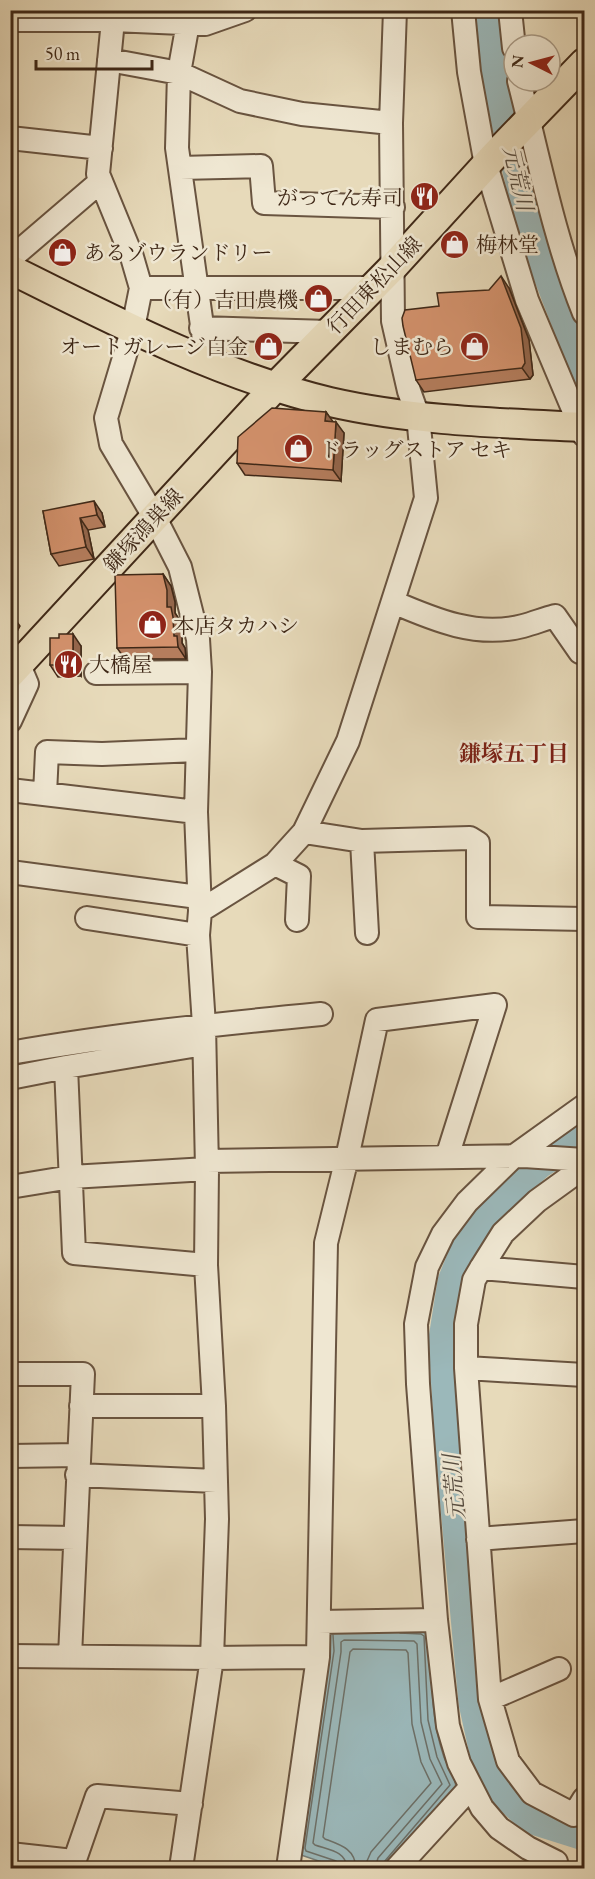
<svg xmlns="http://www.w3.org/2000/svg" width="595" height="1879" font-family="'EB Garamond','Noto Serif JP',serif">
	<rect width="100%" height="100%" fill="#e7daba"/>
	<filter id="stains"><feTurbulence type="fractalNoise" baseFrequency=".00333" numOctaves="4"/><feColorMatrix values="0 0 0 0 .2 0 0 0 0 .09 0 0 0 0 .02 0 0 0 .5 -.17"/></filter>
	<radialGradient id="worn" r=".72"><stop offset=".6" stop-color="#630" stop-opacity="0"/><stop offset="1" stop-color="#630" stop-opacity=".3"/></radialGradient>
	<path fill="#9bb8ba" stroke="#767e79" stroke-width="1.5" d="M423,1628L430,1632C432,1673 430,1716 443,1754C446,1766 457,1777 456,1789L387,1868H339L301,1855L326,1632Z"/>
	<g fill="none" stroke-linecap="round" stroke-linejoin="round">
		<path stroke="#6d7068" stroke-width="1.5" d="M333,1635L334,1651L305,1848L306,1851L336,1861L340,1868
			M347,1868C346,1851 329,1850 315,1845L313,1843L341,1652V1642L344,1640L414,1641L417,1644L421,1722L430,1759L442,1784L378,1858L375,1868
			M356,1868C355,1849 341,1845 325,1839L323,1837L350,1652L353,1649L406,1650L408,1653L412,1724L421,1762L431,1783L371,1852L367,1861L366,1868
			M383,1868L384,1862L450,1785L437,1757L428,1720L424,1636L421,1634L400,1633"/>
		<path stroke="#9bb8ba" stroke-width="27" d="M488,10L495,82L531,234L584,373
			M584,1138L540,1165L498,1202L468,1239L451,1281L442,1339L448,1442L472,1703L483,1753L504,1795L530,1820L584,1837"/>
		<defs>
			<path id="minor" d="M114,10L98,174L132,257L141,288L133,328L106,418L111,444L155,518L180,567L198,639L200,672L196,812L200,911L198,935L204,1025L207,1169L206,1265L214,1406L217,1519L212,1658L181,1868
				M463,10L469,72L486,165L527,300L584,435
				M510,10L514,48
				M10,20H113L205,24L245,10
				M188,23L179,73L177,148L207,361
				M109,60L179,73L240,101L302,114L391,123
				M519,81C539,159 554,238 584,313
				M10,138L101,148
				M180,168L261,166L264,203L393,207
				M10,259L101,181
				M141,288H372
				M201,328L329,332
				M393,602C435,620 477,638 523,626C534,623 544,619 555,616L580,652
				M96,673L200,672
				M10,721L27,684L19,665
				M10,790L196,812
				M45,794L47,752L102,754L197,750
				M304,832L362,841L470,838L478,843V917L584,919
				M362,841L367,933
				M275,864L299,876L297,920
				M10,872L198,897
				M200,911L275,864L304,832L348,741L426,498L418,416L409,391L393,321L391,123L395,10
				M87,918L198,935
				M10,1053C113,1035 217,1024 321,1014
				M66,1067L204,1044
				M10,1078L66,1067L74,1253L206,1265
				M207,1161L524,1156L584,1160
				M584,1167L537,1201L503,1233L481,1268L474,1280L466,1324V1368L490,1699L508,1761L532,1793L574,1815L584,1799
				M10,1187L71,1177L207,1169
				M481,1268L584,1277
				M466,1368L584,1375
				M10,1374H83L70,1656
				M81,1406H214
				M10,1456L79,1455
				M77,1475L216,1481
				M10,1537L75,1538
				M478,1539L584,1531
				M319,1622L436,1620
				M10,1656L212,1658L318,1657
				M490,1699L559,1669
				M10,1854L73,1861
				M72,1868L97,1796L191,1804
				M288,1868L318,1657L326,1243L347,1158L377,1020L495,1005L447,1157
				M397,1868L471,1787
				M552,1868L556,1862L528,1848L499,1828L482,1808L459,1763L448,1726L436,1620L418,1384L416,1324L427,1267L443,1234L467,1202L513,1157L584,1106"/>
			<path id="major" d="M10,269C112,320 220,376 330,402C413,421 500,423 584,427
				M10,674L276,386L392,268L495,155L584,63"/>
		</defs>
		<use href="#minor" stroke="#695440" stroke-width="26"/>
		<use href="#major" stroke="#3f2817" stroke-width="32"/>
		<use href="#minor" stroke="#efe7d2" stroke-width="22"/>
		<use href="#major" stroke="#e7daba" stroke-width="28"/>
	</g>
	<path fill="#b57d5d" stroke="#3f2817" stroke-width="1.5" d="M509,288L529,340L533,375L530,379L424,392L416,380L439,306Z
		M326,412L332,421L344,433L341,481L245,475L237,463Z
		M43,511L102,513L105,527L88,530L94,559L59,566L51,554Z
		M163,574L171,586L175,602V613L179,619L182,629V643L185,648L186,659H125L117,648Z
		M59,638L81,646V676L58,677L50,665Z"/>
	<path fill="#94664c" stroke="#3f2817" stroke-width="1.5" d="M501,276L509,288L529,340L533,375L530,379L522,368Z
		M326,412L334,423L325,421Z
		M336,422L344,433L341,481L333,470Z
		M94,501L102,513L105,527L97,515Z
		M80,518L88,530L94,559L86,547Z
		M163,574L171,586L175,602V613L179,619L182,629V643L185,648L186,659L178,647L174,636L167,607Z
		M12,615L20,626L14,637L10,633V618Z
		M73,634L81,646V676L73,665Z"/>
	<path fill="#d3916c" stroke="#3f2817" stroke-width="1.5" d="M501,276L521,328L525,363L522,368L416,380L403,326L402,318L405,310L439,306L437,293L489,290Z
		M272,408L326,412L325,421L336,422L333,470L237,463L238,437Z
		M94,501L97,515L80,518L86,547L51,554L43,511Z
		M163,574L167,590V607H171L173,617L174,636H177L178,647L117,648L115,575Z
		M59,634H73V665H50V638H59Z"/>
	<defs>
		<symbol id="restaurant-disc" viewBox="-11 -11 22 22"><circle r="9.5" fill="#8f2418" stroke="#efe7d2"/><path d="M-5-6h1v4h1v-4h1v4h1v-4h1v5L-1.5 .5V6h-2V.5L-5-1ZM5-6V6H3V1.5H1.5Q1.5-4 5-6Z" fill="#fff"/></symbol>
		<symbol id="shop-disc" viewBox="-11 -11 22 22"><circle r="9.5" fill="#8f2418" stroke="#efe7d2"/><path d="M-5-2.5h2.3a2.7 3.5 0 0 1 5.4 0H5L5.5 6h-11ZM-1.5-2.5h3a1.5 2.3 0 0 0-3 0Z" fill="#fff"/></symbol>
	</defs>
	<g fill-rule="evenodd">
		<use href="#restaurant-disc" x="408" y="180" width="33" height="33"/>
		<use href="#shop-disc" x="438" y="228" width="33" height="33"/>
		<use href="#shop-disc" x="46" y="236" width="33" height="33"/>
		<use href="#shop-disc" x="302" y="282" width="33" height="33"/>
		<use href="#shop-disc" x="252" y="330" width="33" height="33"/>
		<use href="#shop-disc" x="458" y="330" width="33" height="33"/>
		<use href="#shop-disc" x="282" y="432" width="33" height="33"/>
		<use href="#shop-disc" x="136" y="608" width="33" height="33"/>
		<use href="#restaurant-disc" x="52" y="648" width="33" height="33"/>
	</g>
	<g text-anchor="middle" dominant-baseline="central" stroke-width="5" stroke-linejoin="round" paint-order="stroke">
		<g font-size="21" fill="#3f2817" stroke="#efe7d2" text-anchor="start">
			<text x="403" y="197" text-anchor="end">がってん寿司</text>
			<text x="476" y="244">梅林堂</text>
			<text x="84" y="252">あるゾウランドリー</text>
			<text x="298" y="299" text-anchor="end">（有）吉田農機</text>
			<text x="248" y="346" text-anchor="end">オートガレージ白金</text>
			<text x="454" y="346" text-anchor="end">しまむら</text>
			<text x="320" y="449">ドラッグストア セキ</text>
			<text x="173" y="625">本店タカハシ</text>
			<text x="89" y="664">大橋屋</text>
		</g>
		<g font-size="21" fill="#3f2817" stroke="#efe7d2">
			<text transform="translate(374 285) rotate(-46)">行田東松山線</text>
			<text transform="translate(143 530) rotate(-47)">鎌塚鴻巣線</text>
		</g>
		<g font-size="22" font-style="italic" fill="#564c40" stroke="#efe7d2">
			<text transform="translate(518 178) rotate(77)">元荒川</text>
			<text transform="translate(454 1487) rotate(-95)">元荒川</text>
		</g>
		<g font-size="22" font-weight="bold" fill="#7a1f14" stroke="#efe7d2">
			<text x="514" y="753">鎌塚五丁目</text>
		</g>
	</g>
	<rect width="595" height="1879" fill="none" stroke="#e7daba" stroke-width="36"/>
	<rect x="12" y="12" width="571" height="1855" fill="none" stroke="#3f2817" stroke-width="3"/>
	<rect x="18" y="18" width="559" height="1843" fill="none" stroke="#3f2817" stroke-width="1.5"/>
	<g transform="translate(532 63) rotate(276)"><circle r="28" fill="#efe7d2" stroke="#a99b87" stroke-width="1.5"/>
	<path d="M0-4.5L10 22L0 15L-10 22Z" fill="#8f2418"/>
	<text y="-9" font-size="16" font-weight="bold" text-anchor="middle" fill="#3f2817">N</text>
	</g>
	<path d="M36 60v9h116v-9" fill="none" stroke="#3f2817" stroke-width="3"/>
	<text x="45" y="60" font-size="18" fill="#3f2817" stroke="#efe7d2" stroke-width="4.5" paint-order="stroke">50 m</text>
	<rect width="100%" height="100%" filter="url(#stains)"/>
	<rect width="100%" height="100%" fill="url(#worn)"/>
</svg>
